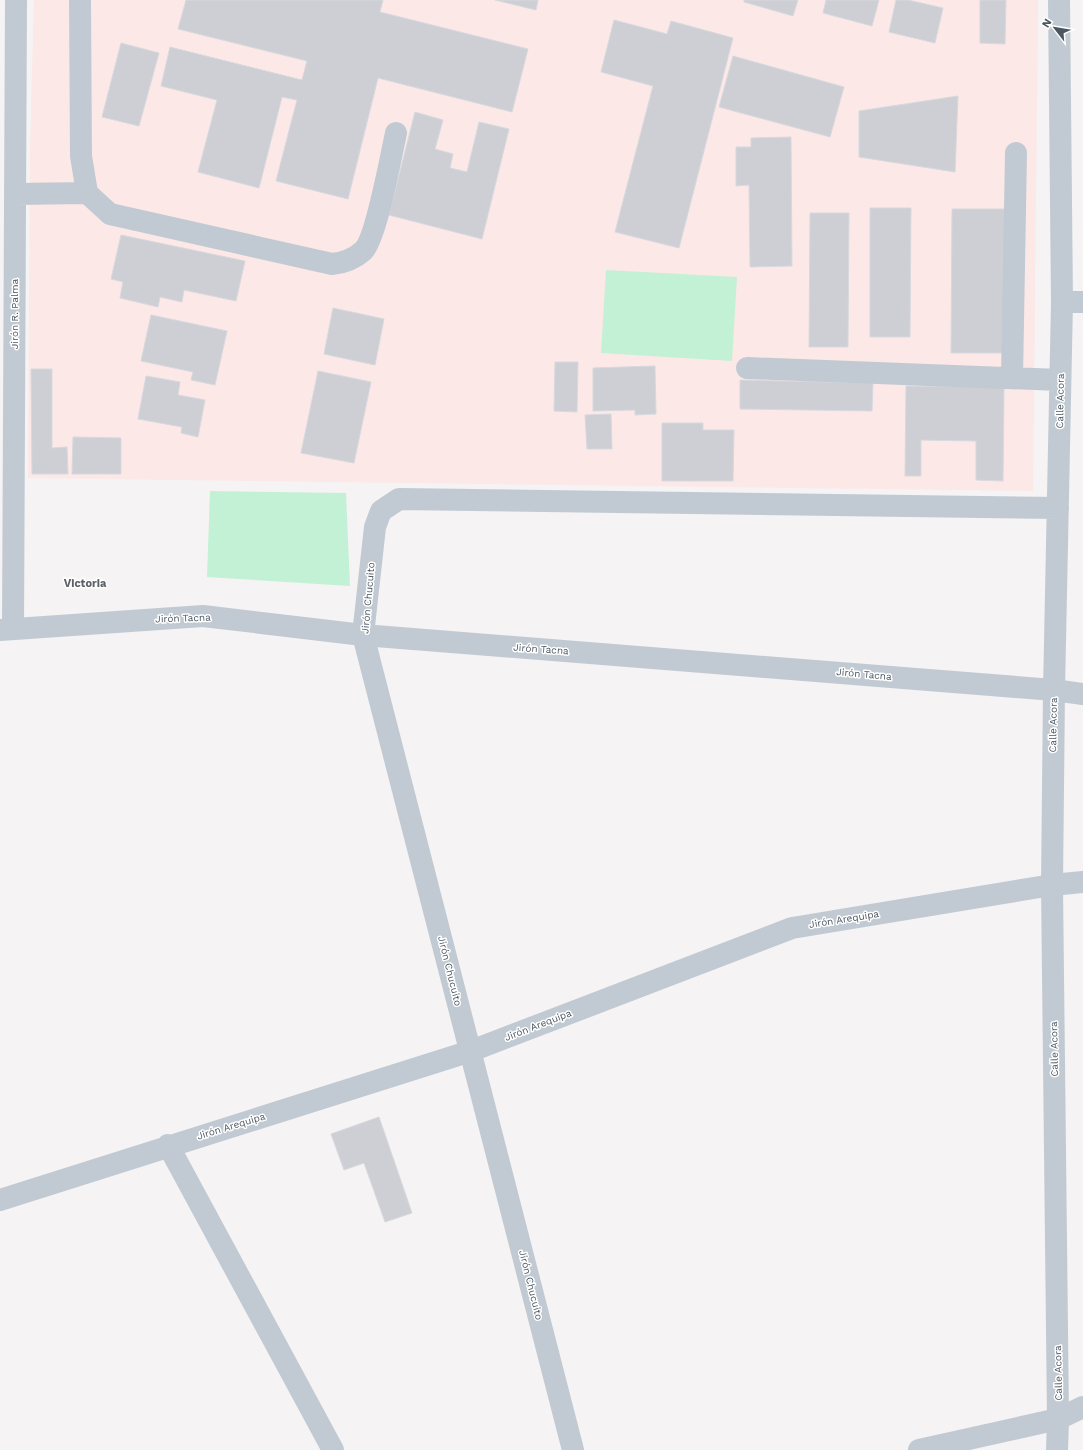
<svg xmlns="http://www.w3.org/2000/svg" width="1083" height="1450" font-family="'Work Sans',sans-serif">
	<rect width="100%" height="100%" fill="#f5f3f3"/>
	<path fill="#fce8e6" d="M34,0H1038L1033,491L28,478L30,149Z"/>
	<path fill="#c3f1d5" d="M606,270L737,277L732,361L601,353Z
		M210,491L346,493L350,586L207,577Z"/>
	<path fill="#cdcfd5" stroke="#d7d9de" d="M186,0H383L380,12L528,49L512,112L378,78L348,199L276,181L297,100L282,97L259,188L198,172L217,100L161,86L170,47L302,80L307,61L178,29Z
		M495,0H538L536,10Z
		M744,0H798L793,16L744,2Z
		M826,0H879L872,26L823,13Z
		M896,0H908L943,8L935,43L889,32Z
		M980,0H1006L1005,44L980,43Z
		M614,20L667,34L671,21L733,38L679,248L615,232L653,86L601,72Z
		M121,43L159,53L139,126L102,117Z
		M733,56L844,87L830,137L719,107Z
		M958,96L955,172L859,157V111Z
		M415,112L443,120L435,149L453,154L450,168L467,172L479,122L509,129L482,239L389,215Z
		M791,137L792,266L750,267L749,185L736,186V147H751V138Z
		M870,208H911L910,337H870Z
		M952,209H1005V353H951Z
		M810,213H849L848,347H809Z
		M121,235L245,261L236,301L184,290L182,302L160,297L158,307L120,298L123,282L111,279Z
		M333,308L384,319L375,365L324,354Z
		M151,315L227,331L215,385L191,380L193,372L141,361Z
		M555,362H578L577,412L554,411Z
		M655,366L656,414L635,415V410L593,411V368Z
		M31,369H52V448L67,447L68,474H32Z
		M318,371L371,382L354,463L301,453Z
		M146,376L180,382L178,395L205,400L198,437L181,433L182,427L138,419Z
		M740,380L873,383L872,411L740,409Z
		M906,386L1004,387L1003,481L976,480V441L921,440V476H905Z
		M611,414L612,449H587L585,415Z
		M662,423H703V430H734L733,481H662Z
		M73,437L121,438V474H72Z
		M379,1117L412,1213L385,1222L364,1163L344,1170L331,1134Z"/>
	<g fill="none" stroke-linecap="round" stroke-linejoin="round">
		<path stroke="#c1cad2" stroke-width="22" d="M80,0L81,156L87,193L110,214L332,264C343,263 354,259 363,251C376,239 391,156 396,133
			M15,194L87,193
			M1062,302H1083
			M747,368L1060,380
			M1012,378L1016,153
			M13,628L16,0
			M0,630L203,616L363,635L1054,690L1083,694
			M168,1145L333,1450
			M0,1200L471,1051L792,928L1052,885L1083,882
			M573,1450L363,635L375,527L381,511L399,499L1058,508
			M919,1450L1058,1419L1083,1407
			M1057,1450L1058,1419L1052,885L1054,690L1062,302L1059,0"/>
	</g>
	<g text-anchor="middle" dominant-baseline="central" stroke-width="3" stroke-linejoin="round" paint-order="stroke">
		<g font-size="10" fill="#4a5661" stroke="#fff">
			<text transform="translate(14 314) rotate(-90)">Jirón R. Palma</text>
			<text transform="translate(1060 401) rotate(-89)">Calle Acora</text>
			<text transform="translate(368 598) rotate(-85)">Jirón Chucuito</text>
			<text transform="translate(183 618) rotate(-2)">Jirón Tacna</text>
			<text transform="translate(541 649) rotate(4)">Jirón Tacna</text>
			<text transform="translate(864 674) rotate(5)">Jirón Tacna</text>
			<text transform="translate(1053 725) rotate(-89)">Calle Acora</text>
			<text transform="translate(844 919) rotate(-9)">Jirón Arequipa</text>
			<text transform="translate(450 971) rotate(76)">Jirón Chucuito</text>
			<text transform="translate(538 1025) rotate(-21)">Jirón Arequipa</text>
			<text transform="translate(1054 1049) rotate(-91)">Calle Acora</text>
			<text transform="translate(231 1126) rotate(-17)">Jirón Arequipa</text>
			<text transform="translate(531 1285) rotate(76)">Jirón Chucuito</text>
			<text transform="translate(1058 1373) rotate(-91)">Calle Acora</text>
		</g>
		<g font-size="11" font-weight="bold" fill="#5f6368" stroke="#fff">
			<text x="85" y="583">Victoria</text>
		</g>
	</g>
	<g transform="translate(1055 28) rotate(301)" stroke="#ffffff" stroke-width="3" paint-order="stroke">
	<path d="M0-3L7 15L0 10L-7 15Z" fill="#4a5661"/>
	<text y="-6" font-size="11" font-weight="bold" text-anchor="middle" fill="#4a5661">N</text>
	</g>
</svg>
